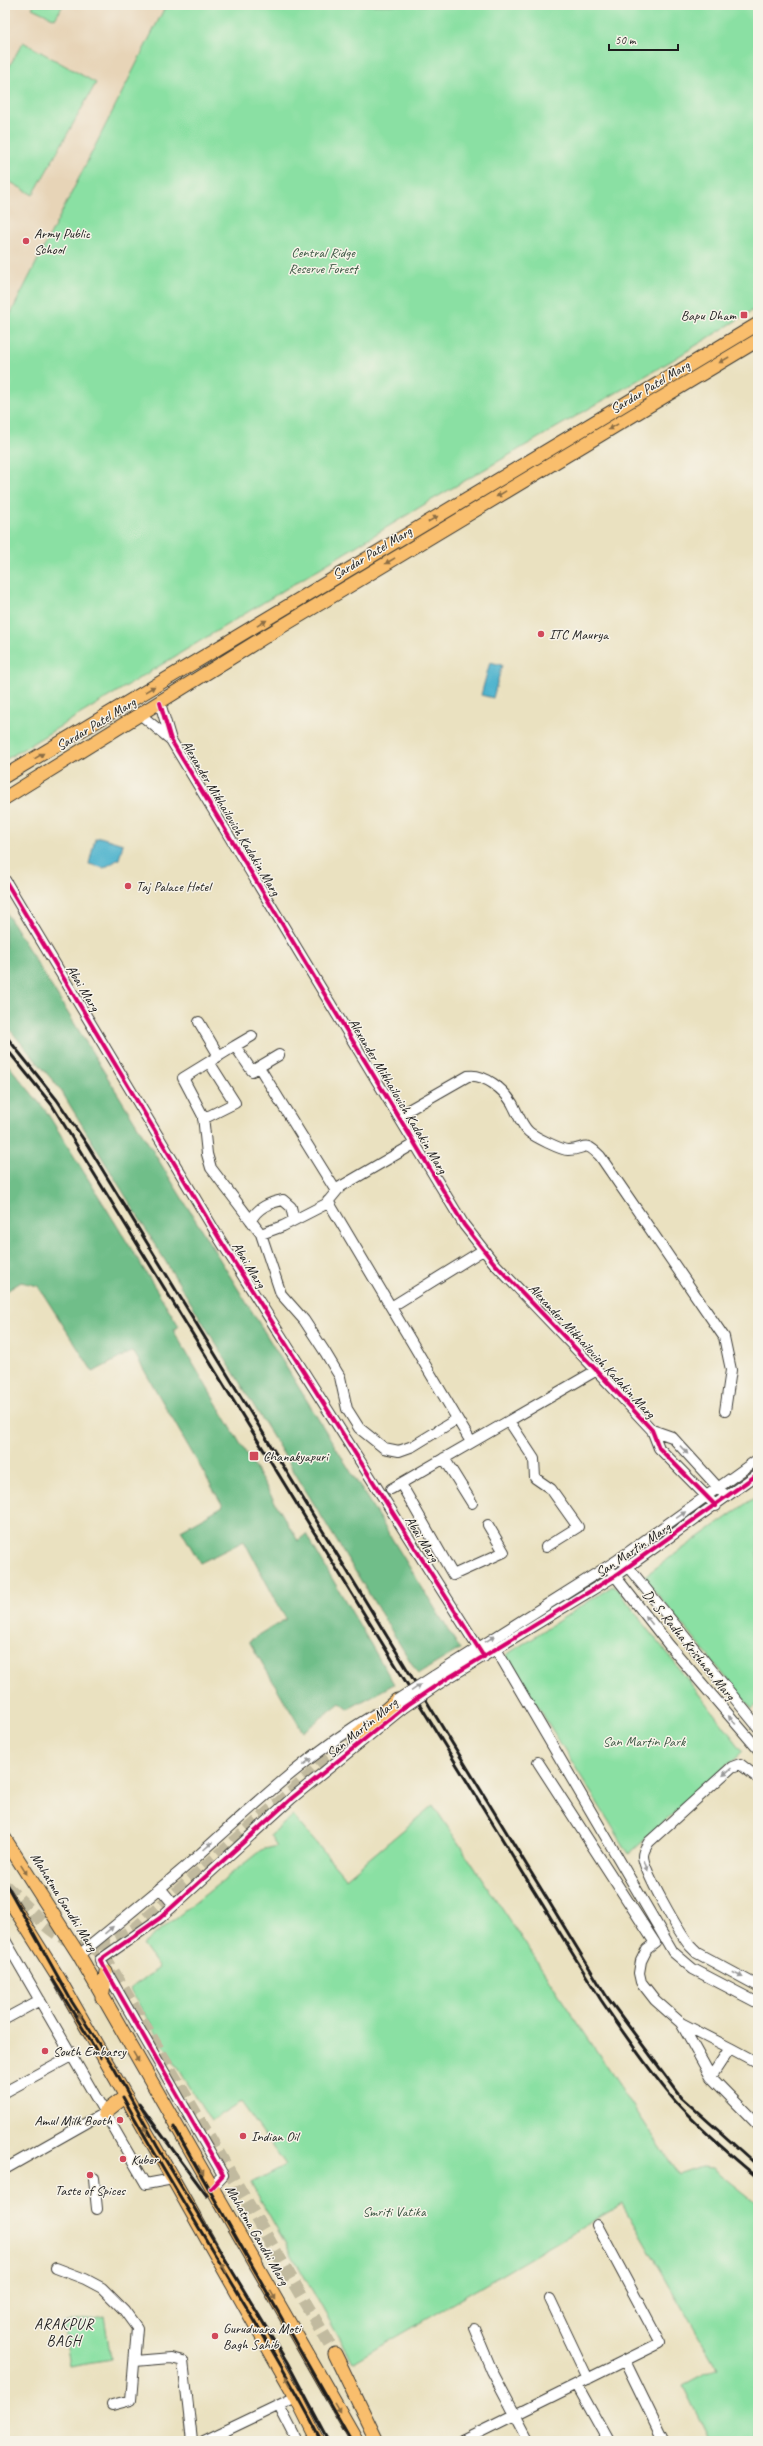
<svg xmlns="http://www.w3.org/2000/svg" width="763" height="2446" font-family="Caveat,sans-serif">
	<rect width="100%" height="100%" fill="#f7f3e8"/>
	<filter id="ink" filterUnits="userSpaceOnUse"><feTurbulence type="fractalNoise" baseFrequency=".025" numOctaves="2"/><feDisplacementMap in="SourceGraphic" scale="8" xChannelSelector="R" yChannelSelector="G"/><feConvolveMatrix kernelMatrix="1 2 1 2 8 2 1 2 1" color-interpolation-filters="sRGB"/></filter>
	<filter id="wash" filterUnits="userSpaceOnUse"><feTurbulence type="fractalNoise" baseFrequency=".012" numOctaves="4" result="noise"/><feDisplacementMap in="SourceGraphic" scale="16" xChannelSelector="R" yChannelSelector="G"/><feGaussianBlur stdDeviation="0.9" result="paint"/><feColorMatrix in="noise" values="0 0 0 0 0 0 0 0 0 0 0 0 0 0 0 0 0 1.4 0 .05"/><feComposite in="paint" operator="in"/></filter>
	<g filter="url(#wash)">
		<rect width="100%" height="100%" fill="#eae1c0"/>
		<path fill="#e7d4b7" d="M5,5H166L5,325Z"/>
		<path fill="#8ae0a3" stroke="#537e60" d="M34,5H63L55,19L32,8Z
			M166,5H758V307L671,361L430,501L5,760V325Z
			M23,42L96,83L33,195L5,179V74Z
			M758,1495V1704L752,1709L643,1577Z
			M614,1585L743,1751L629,1854L506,1655Z
			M433,1805L679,2175L702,2167L713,2168L758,2204V2441H710L683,2386L717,2368L622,2204L353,2362L251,2183L286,2165L241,2102L211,2121L129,1989L159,1968L142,1945L261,1850L277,1846L270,1835L293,1816L346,1878Z
			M104,2316L111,2359L70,2366L63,2323Z"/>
		<path fill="#6fbe89" stroke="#466d52" d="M5,911L460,1649L418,1674L60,1089L5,1024Z
			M5,1061L46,1111L179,1326L173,1330L298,1541L306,1534L394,1684L348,1709L340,1703L303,1732L249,1641L286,1619L244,1541L200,1563L181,1530L223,1506L133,1351L93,1372L38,1286L21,1282L5,1292Z"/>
		<path fill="#4fb4ce" stroke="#366875" d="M490,662L502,665L493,698L481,695Z
			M100,837L123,844L119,859L104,868L89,864L95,839Z"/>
	</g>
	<g filter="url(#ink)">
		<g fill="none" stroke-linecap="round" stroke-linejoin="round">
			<path stroke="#c1ba9f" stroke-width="13" stroke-dasharray="13 6" stroke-linecap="butt" d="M5,1886C50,1927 73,1969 136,1928L321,1766L360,1737
				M88,1946L102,1952L335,2354"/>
			<defs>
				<path id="minor" d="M160,703L171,740L464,1225L494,1263L598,1372L652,1430L659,1448L716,1506
					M141,715L171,740
					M5,880L219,1238L484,1657
					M199,1022L219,1056
					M235,1046L252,1036
					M279,1055L252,1071L235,1046L183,1078L203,1116L207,1154L211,1168L261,1234L283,1226L326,1204L340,1187L414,1144
					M259,1067L336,1191
					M398,1116L468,1076C484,1073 504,1090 512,1103C517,1112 522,1126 529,1132C535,1137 561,1150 568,1150C586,1150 583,1139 600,1156L724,1337L731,1370L725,1411
					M203,1119L235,1103L209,1062
					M328,1201L471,1442
					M251,1221C256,1208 271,1202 283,1200L291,1207L294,1220
					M261,1234L281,1294L304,1320L325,1352L340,1377L347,1409L359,1428L384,1448L399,1451L413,1446L457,1419
					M391,1307L483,1250
					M509,1421L534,1459L535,1478L551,1489L578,1527L546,1547
					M652,1430L672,1437L724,1494
					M444,1458L472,1503
					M401,1484L453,1575L504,1552L488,1525
					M391,1489L597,1370
					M624,1562L758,1727
					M612,1572L669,1645L758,1749
					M496,1649L673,1952L693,1969L758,2003
					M434,1676L616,1561L758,1459
					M440,1683L615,1576L758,1474
					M538,1762L655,1943L647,1949L641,1961L639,1973L641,1982L655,2000L681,2023L711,2077L758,2125
					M758,1778L740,1764L732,1767L649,1842C646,1847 643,1851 643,1856C643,1870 680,1934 690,1946L697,1953L758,1986
					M160,1888L174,1905
					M5,1940L146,2184L173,2179
					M79,1955C117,1924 154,1894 191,1862C249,1810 307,1754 375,1714
					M5,2019L40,2000
					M681,2023L730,2048L711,2077
					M730,2048L758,2063
					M5,2092L71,2056
					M5,2169L104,2113
					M94,2178L97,2209
					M211,2188L223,2175L100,1960L160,1918L292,1798L403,1708
					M56,2268L85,2279L102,2288L124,2310L137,2328L131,2400L112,2405
					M550,2299L588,2379
					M474,2328L492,2371L529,2441
					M135,2361L171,2358L183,2361L192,2441
					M625,2361L664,2441
					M577,2385L608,2441
					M279,2406L297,2441
					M204,2441L296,2397
					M462,2441L660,2343L597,2225"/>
				<path id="major" d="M5,776L758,324
					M5,798L266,636L758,340
					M358,1734L397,1700
					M5,1839L79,1955L357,2441
					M5,1893L59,1979L173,2179L296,2397L318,2441
					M102,1998L106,1972
					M104,2113L126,2096
					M335,2354L377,2441"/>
			</defs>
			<use href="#minor" stroke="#3b3a35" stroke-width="12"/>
			<use href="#major" stroke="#3b3a35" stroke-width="15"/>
			<use href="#minor" stroke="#fff" stroke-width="10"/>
			<use href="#major" stroke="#f9be6d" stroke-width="13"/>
			<path stroke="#1c1c1c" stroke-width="3" d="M5,1035L57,1100L88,1146L607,1997L682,2098L758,2166
				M5,1047L52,1105L601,2000C624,2034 648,2069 675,2101C700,2129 729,2154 758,2178
				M5,1882L72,2002L114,2068L157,2146L287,2362L329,2441
				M52,1978L101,2058
				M123,2097C186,2213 261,2323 322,2441
				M139,2104L207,2196
				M174,2127L351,2441"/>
			<defs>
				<path id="minor-bridge" d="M397,1700L434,1676
					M403,1708L440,1683"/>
			</defs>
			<use href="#minor-bridge" stroke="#3b3a35" stroke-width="12" stroke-linecap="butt"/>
			<use href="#minor-bridge" stroke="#fff" stroke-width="10"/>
			<defs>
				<path id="cycleway" d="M160,703L171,740L464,1225L494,1263L598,1372L652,1430L659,1448L716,1506
					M5,880L219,1238L484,1657
					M211,2188L223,2175L100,1960L160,1918L292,1798L403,1708L440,1683L615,1576L758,1474"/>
			</defs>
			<use href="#cycleway" stroke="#f7f3e8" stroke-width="6"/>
			<use href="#cycleway" stroke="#d6006c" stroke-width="4"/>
		</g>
		<defs><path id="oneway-solid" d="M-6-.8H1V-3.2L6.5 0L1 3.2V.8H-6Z"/></defs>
		<g fill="#8a6d44">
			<use href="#oneway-solid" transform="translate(724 360) rotate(150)"/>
			<use href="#oneway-solid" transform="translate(613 427) rotate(149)"/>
			<use href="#oneway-solid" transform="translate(501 494) rotate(149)"/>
			<use href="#oneway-solid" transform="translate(433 519) rotate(-31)"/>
			<use href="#oneway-solid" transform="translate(390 561) rotate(149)"/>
			<use href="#oneway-solid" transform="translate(262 623) rotate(-31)"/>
			<use href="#oneway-solid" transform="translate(150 689) rotate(-31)"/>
			<use href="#oneway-solid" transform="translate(39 756) rotate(-31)"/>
			<use href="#oneway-solid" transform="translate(24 1870) rotate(58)"/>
			<use href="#oneway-solid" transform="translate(81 2018) rotate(-120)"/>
			<use href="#oneway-solid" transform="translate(136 2057) rotate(60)"/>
			<use href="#oneway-solid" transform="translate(146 2131) rotate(-120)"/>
			<use href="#oneway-solid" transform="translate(201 2170) rotate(60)"/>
			<use href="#oneway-solid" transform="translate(224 2268) rotate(-119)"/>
			<use href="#oneway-solid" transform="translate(273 2295) rotate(60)"/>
			<use href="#oneway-solid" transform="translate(288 2381) rotate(-119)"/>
			<use href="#oneway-solid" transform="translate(337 2407) rotate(60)"/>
		</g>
		<g fill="#999">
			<use href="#oneway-solid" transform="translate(684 1450) rotate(47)"/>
			<use href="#oneway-solid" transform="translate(681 1515) rotate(-35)"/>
			<use href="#oneway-solid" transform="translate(649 1620) rotate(-128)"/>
			<use href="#oneway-solid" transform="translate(490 1639) rotate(-32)"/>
			<use href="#oneway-solid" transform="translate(416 1688) rotate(-34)"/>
			<use href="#oneway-solid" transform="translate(732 1720) rotate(-130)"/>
			<use href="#oneway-solid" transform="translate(307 1762) rotate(-37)"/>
			<use href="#oneway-solid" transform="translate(727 1772) rotate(138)"/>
			<use href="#oneway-solid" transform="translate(208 1846) rotate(-42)"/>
			<use href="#oneway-solid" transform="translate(646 1866) rotate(71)"/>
			<use href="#oneway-solid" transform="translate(109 1930) rotate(-40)"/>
			<use href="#oneway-solid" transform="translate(738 1975) rotate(28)"/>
		</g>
	</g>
	<g fill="#d1495b" stroke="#f7f3e8" stroke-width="1.5">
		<circle cx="26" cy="241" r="4"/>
		<rect x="740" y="311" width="8" height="8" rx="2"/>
		<circle cx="541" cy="634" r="4"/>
		<circle cx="128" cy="886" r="4"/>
		<rect x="249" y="1451" width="10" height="10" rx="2"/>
		<circle cx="45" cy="2051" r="4"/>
		<circle cx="120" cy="2120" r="4"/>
		<circle cx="243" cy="2136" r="4"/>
		<circle cx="123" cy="2159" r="4"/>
		<circle cx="90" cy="2175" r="4"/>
		<circle cx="215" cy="2336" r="4"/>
	</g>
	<g text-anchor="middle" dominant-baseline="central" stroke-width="3" stroke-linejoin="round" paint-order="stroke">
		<g font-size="14" fill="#1c1c1c" stroke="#f7f3e8" text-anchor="start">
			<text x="34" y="233">Army Public<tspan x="34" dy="16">School</tspan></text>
			<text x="736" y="315" text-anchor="end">Bapu Dham</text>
			<text x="549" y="634">ITC Maurya</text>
			<text x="136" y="886">Taj Palace Hotel</text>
			<text x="263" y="1456">Chanakyapuri</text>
			<text x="53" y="2051">South Embassy</text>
			<text x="112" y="2120" text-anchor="end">Amul Milk Booth</text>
			<text x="251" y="2136">Indian Oil</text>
			<text x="131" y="2159">Kuber</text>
			<text x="90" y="2190" text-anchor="middle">Taste of Spices</text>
			<text x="223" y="2328">Gurudwara Moti<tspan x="223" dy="16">Bagh Sahib</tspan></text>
		</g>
		<g font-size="14" fill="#3d5744" stroke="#f7f3e8">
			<text x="323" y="252">Central Ridge<tspan x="323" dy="16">Reserve Forest</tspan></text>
			<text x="644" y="1741">San Martin Park</text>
			<text x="394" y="2211">Smriti Vatika</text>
		</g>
		<g font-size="14" fill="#1c1c1c" stroke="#f7f3e8">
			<text transform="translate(650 387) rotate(-31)">Sardar Patel Marg</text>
			<text transform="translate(372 553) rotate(-31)">Sardar Patel Marg</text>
			<text transform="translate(96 724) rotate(-31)">Sardar Patel Marg</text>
			<text transform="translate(231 818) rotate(59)">Alexander Mikhailovich Kadakin Marg</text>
			<text transform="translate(83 988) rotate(59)">Abai Marg</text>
			<text transform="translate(398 1096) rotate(59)">Alexander Mikhailovich Kadakin Marg</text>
			<text transform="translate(249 1265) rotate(58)">Abai Marg</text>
			<text transform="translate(592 1351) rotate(47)">Alexander Mikhailovich Kadakin Marg</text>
			<text transform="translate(422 1539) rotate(58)">Abai Marg</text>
			<text transform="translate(633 1550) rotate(-34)">San Martin Marg</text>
			<text transform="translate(689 1645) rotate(51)">Dr S. Radha Krishnan Marg</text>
			<text transform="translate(362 1728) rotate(-39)">San Martin Marg</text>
			<text transform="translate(64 1902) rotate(58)">Mahatma Gandhi Marg</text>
			<text transform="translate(257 2235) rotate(60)">Mahatma Gandhi Marg</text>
		</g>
		<g font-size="15" letter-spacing="1" fill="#1c1c1c" stroke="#f7f3e8">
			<text x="64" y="2324">ARAKPUR<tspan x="64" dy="17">BAGH</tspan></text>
		</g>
	</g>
	<rect width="763" height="2446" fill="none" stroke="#f7f3e8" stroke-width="20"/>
	<path d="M609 44v6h69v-6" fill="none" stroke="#1c1c1c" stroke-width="2"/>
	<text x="615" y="44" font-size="12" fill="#1c1c1c" stroke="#f7f3e8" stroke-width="3" paint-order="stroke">50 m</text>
</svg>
